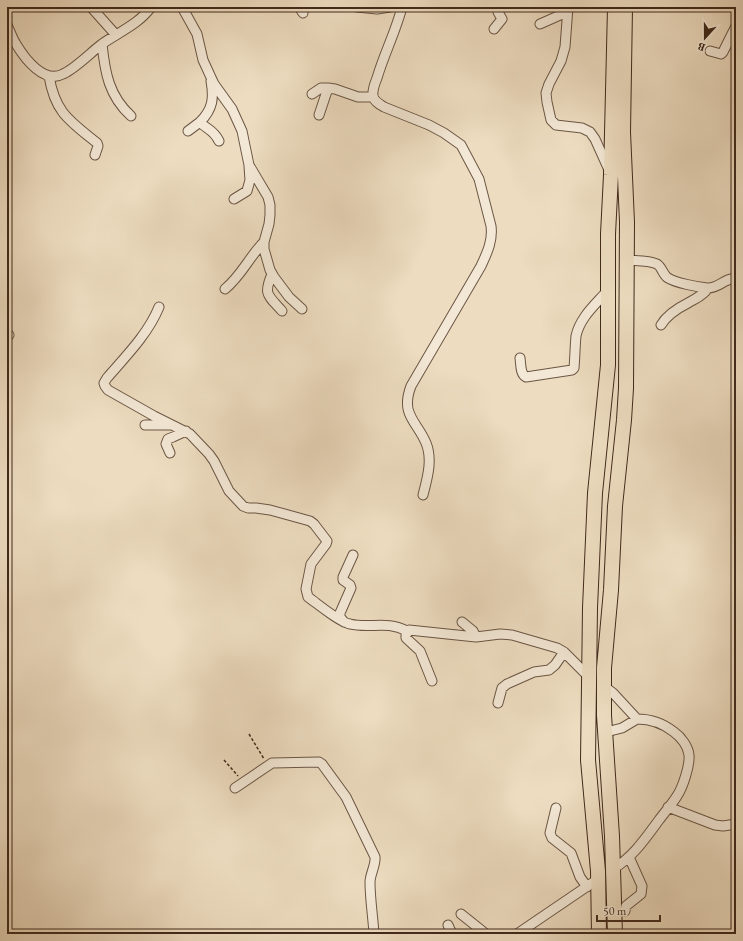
<svg xmlns="http://www.w3.org/2000/svg" width="743" height="941" font-family="'EB Garamond',serif">
	<rect width="100%" height="100%" fill="#eddcc0"/>
	<filter id="stains"><feTurbulence type="fractalNoise" baseFrequency=".005" numOctaves="4"/><feColorMatrix values="0 0 0 0 .2 0 0 0 0 .09 0 0 0 0 .02 0 0 0 .5 -.17"/></filter>
	<radialGradient id="worn" r=".72"><stop offset=".6" stop-color="#630" stop-opacity="0"/><stop offset="1" stop-color="#630" stop-opacity=".3"/></radialGradient>
	<g fill="none" stroke-linecap="round" stroke-linejoin="round">
		<defs>
			<path id="minor" d="M91,7L116,35
				M182,7L197,34L203,60L214,84L232,109L242,131L249,165L268,197L270,205V215L269,224L264,242V249L270,270L274,277L289,297L302,309
				M299,7L303,13
				M357,7L377,9L390,7
				M402,7C396,31 384,54 377,78C375,83 372,90 373,96C374,101 379,104 384,107L429,125L444,133L461,145L479,179L491,226C493,241 487,253 481,266L411,386C400,415 417,421 426,443C433,460 427,479 423,495
				M568,7L565,47L561,61L549,84L546,93L547,102L551,120L556,125L582,128L590,132L595,139L609,170
				M540,24L567,12
				M7,25C10,31 12,38 16,44C25,59 44,84 63,74C76,68 90,53 102,44C119,32 139,24 151,7
				M494,29L502,19L498,12L500,7
				M102,44C105,73 109,96 131,116
				M710,51L721,54L723,52L736,26
				M49,76C55,113 70,121 97,143L98,146L95,155
				M211,81C214,98 213,109 200,122C207,130 213,129 219,141
				M312,94L321,88H328L335,89L358,97H373
				M319,115L328,88
				M188,131L200,122
				M234,199L247,191L250,180L249,166
				M626,260C635,261 648,260 657,264C662,267 663,275 668,278C676,283 698,287 707,288C719,289 725,277 736,279
				M272,274C263,295 268,295 282,311
				M225,289C242,275 249,257 264,242
				M159,307C148,334 126,356 107,378L104,383L105,386L108,390L154,416L190,434L209,454L214,461L229,491L243,506L248,508H256L270,510L310,521L314,524L327,541L326,544L311,564L306,589L308,597C318,604 339,622 350,624C370,629 386,620 407,631
				M661,325C667,315 678,308 688,303C696,298 703,296 708,288
				M7,336L9,335
				M520,358C521,364 520,374 526,377L572,370L574,368C575,357 575,346 576,336C580,317 596,304 608,290
				M145,425H169
				M170,453L166,444L168,439L173,437L186,431
				M344,622L340,617V613L351,588L350,585L343,580V577L353,555
				M462,622L473,631L476,637
				M432,681L420,651L406,638V635L409,630L476,637L500,634L512,635L557,648L564,652L589,677
				M604,686L613,693L637,719C650,719 664,724 674,732C681,737 688,746 689,755C690,765 683,787 677,796C672,804 665,812 659,820C645,839 633,857 613,869
				M498,703L502,688L507,684L534,672L549,670L555,665L564,652
				M606,732L622,728L637,719
				M235,788L272,763L319,762L322,764L346,797L375,857C376,865 370,874 370,882C370,899 373,917 374,934
				M668,807L715,825L723,826L736,824
				M556,808L550,833L552,838L571,853L580,877L587,887
				M625,911L626,906L641,894L642,886L629,857
				M461,914L486,934
				M448,925L452,934
				M517,934L598,879"/>
			<path id="highway" d="M599,934L598,871L588,760L590,608L595,493L608,365V234L611,175L615,7
				M615,934L612,836L604,715V668L611,590L615,506L624,420L626,388L627,222L623,132L625,7"/>
		</defs>
		<use href="#minor" stroke="#6b5644" stroke-width="11"/>
		<use href="#highway" stroke="#40291b" stroke-width="16"/>
		<path stroke="#40291b" stroke-width="1.5" stroke-dasharray="3 2" stroke-linecap="butt" d="M249,734L264,759
			M224,760L238,776"/>
		<use href="#minor" stroke="#f3e8d6" stroke-width="9"/>
		<use href="#highway" stroke="#eddcc0" stroke-width="14"/>
	</g>
	<rect width="743" height="941" fill="none" stroke="#eddcc0" stroke-width="24"/>
	<rect x="8" y="8" width="727" height="925" fill="none" stroke="#40291b" stroke-width="2"/>
	<rect x="12" y="12" width="719" height="917" fill="none" stroke="#40291b"/>
	<g transform="translate(705 38) rotate(201)" stroke="#f3e8d6" stroke-width="3" paint-order="stroke">
	<path d="M0-3L7 15L0 10L-7 15Z" fill="#40291b"/>
	<text y="-6" font-size="11" font-weight="bold" text-anchor="middle" fill="#40291b">B</text>
	</g>
	<path d="M597 915v6h63v-6" fill="none" stroke="#40291b" stroke-width="2"/>
	<text x="603" y="915" font-size="12" fill="#40291b" stroke="#f3e8d6" stroke-width="3" paint-order="stroke">50 m</text>
	<rect width="100%" height="100%" filter="url(#stains)"/>
	<rect width="100%" height="100%" fill="url(#worn)"/>
</svg>
